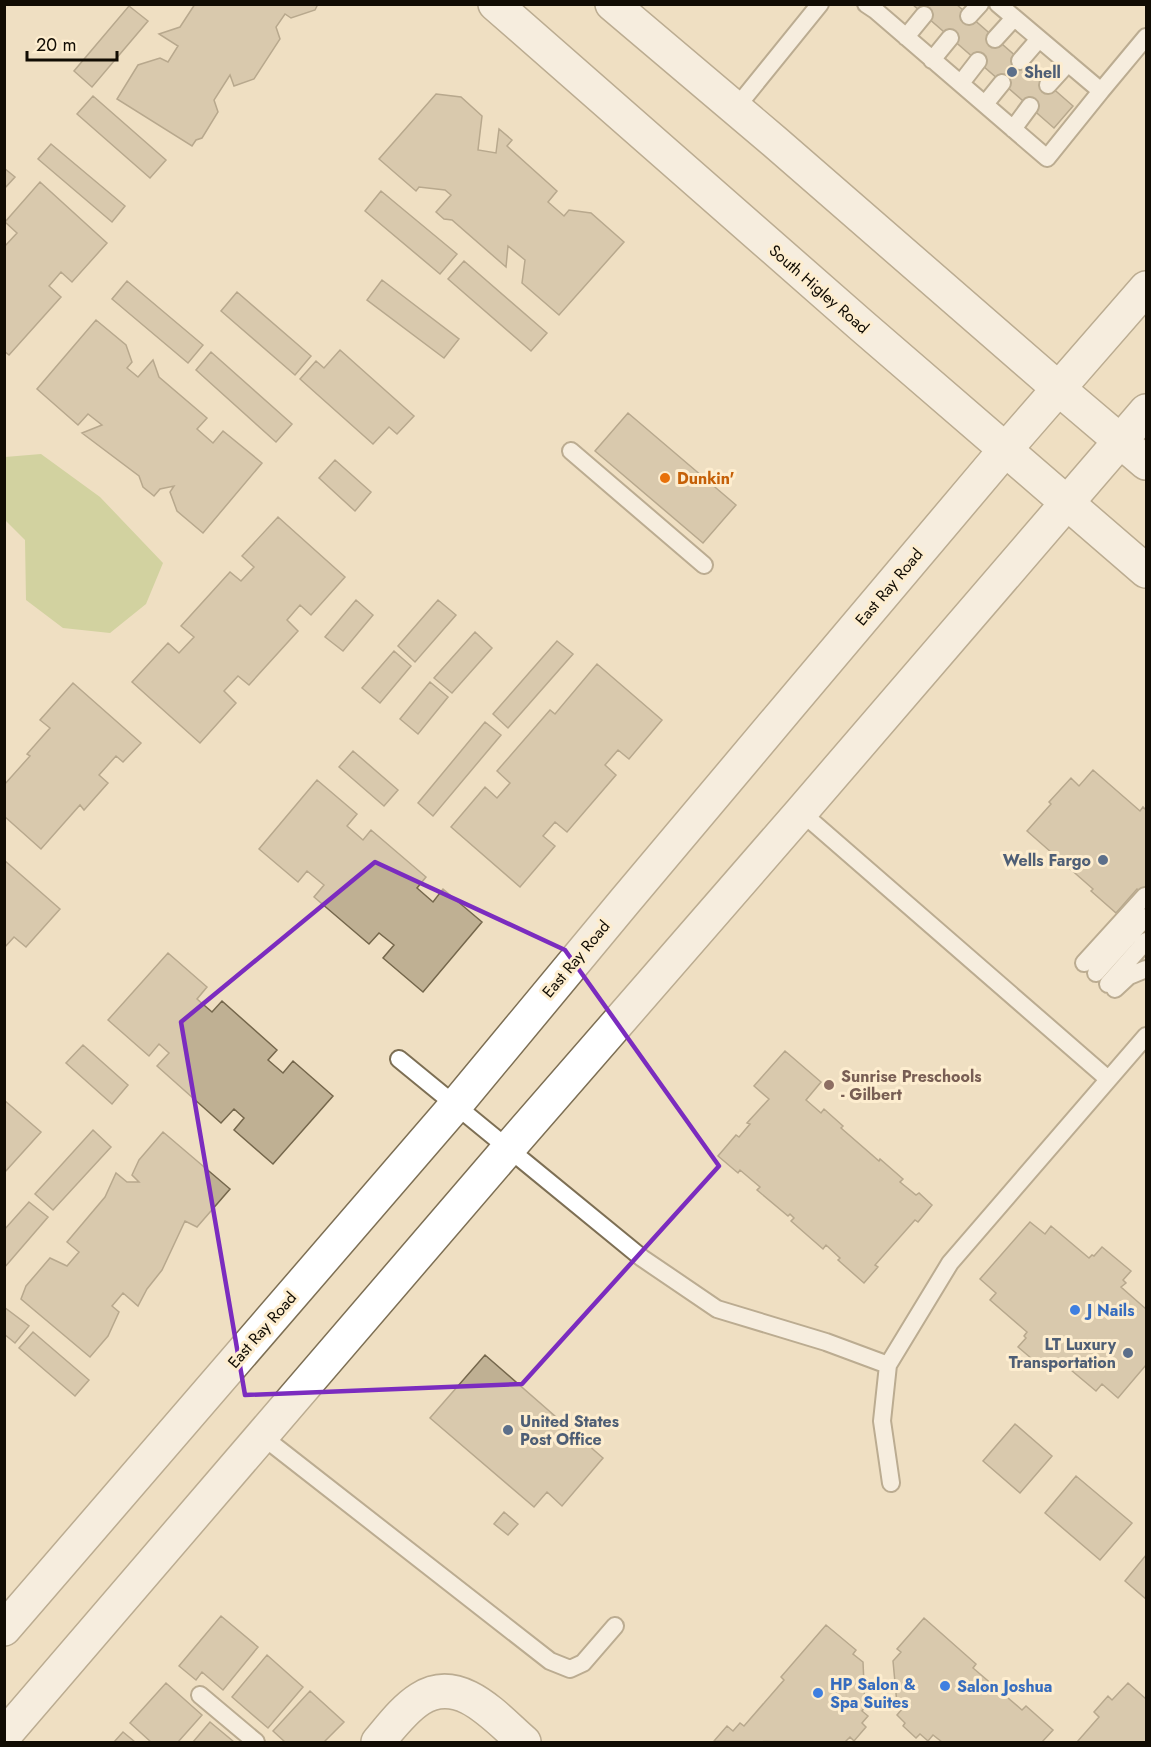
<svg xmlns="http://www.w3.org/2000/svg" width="1151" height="1747" font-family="Jost,sans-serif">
	<rect width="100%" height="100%" fill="#efdfc2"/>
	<path fill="#afc475" d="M41,454L100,497L163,563L146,604L110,633L63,628L26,600L25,540L5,520V457Z"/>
	<path fill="#bfb093" stroke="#75674c" stroke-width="1.5" d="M195,4H318L315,10L291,18L285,14L276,27L280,39L254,79L234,86L230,75L214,100L218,112L202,138L196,140L192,146L117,99L138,65L160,58L168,62L178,46L159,34L180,27Z
		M912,4H956L1073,106L1054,128Z
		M129,6L148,21L92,87L74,71Z
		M436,94L461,97L482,116L478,150L496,153L499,129L512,140L507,146L557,191L548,202L564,216L569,210L591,213L624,242L559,315L522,283L525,260L508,246L506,267L452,220L444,219L436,212L451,195L445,190L419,187L416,191L379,159Z
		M93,96L166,160L150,178L77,114Z
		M51,144L125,206L112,222L38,159Z
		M4,168L15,177L4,189Z
		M40,182L107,243L72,282L61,272L49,286L61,297L9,355L4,351V247L17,233L5,222Z
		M381,191L457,254L440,274L365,211Z
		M464,261L547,333L531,351L448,279Z
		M382,280L459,339L444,358L367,300Z
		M127,281L203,345L188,363L112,299Z
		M237,292L311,356L295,375L221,311Z
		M96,320L126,345L132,362L127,368L138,377L153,360L159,377L207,418L197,429L213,443L223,431L262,463L203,533L177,511L170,492L174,486L160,489L154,496L143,487L139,476L82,433L102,425L88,414L78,425L37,389Z
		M340,350L414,416L397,434L389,427L373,444L300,379L316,361L324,368Z
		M211,352L292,424L276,442L196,370Z
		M628,413L736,505L703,543L595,451Z
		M335,460L371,492L355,511L319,478Z
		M278,517L345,577L311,615L300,605L287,620L298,631L249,685L238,676L224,691L236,703L200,743L132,682L168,643L179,653L194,637L181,626L230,572L241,581L254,567L242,556Z
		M356,600L373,615L343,651L325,637Z
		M438,600L456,615L415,662L398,646Z
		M475,632L492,648L452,693L434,678Z
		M557,641L573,654L508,728L493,714Z
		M394,651L411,666L380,703L362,688Z
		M597,664L662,720L629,759L618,750L605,765L616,775L567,832L555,822L543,836L555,846L520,887L451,827L485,787L497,798L510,783L497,771L550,710L555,714Z
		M430,682L448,697L418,734L400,719Z
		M73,683L141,743L123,762L116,756L99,775L108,783L84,810L80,805L41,849L4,816V785L30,756L27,754L50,728L40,720Z
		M485,722L501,735L433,816L418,803Z
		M353,751L398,790L384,806L339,767Z
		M1093,770L1140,811L1143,807L1146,810V897L1137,889L1116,913L1091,891L1093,889L1027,831L1051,804L1049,802L1071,778L1079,786Z
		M317,780L357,814L347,826L363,840L371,830L426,877L417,888L433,902L443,889L482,922L423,992L383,958L394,945L379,933L369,944L314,897L324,885L307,871L298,882L259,849Z
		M4,860L60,909L26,947L14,937L4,948Z
		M168,953L207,987L197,999L212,1012L222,1001L277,1050L268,1060L283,1073L293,1061L333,1096L273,1164L234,1130L244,1118L234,1109L221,1123L157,1066L169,1053L159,1044L149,1056L108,1020Z
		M83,1045L128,1085L112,1104L66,1063Z
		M785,1051L821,1082L806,1100L821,1113L824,1109L843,1126L841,1128L879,1161L880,1159L903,1179L900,1182L916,1195L919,1193L932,1205L918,1222L915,1220L875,1265L878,1267L864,1283L838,1260L840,1258L826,1245L823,1249L791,1221L794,1218L790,1214L788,1216L757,1190L760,1187L740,1170L738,1173L718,1156L736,1135L739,1137L750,1124L747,1123L769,1099L754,1086Z
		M4,1100L41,1132L4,1173Z
		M93,1130L111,1147L53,1210L35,1194Z
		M163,1132L230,1189L197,1227L185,1221L162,1270L147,1289L138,1306L123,1293L112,1306L119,1312L108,1336L90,1357L21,1299L26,1286L50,1258L67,1266L79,1252L67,1242L105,1197L116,1173L127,1182H139L132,1175L139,1160Z
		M29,1202L48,1217L4,1268V1230Z
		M1030,1222L1045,1234L1051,1226L1089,1258L1092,1255L1094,1256L1102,1247L1131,1271L1123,1280L1126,1283L1121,1287L1146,1309V1365L1118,1398L1102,1384L1096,1391L1059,1360L1055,1364L1052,1362L1045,1370L1018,1347L1026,1338L1024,1336L1027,1332L990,1300L996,1293L980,1279Z
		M4,1307L29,1326L15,1343L4,1334Z
		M33,1332L89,1380L75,1396L19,1348Z
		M485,1355L603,1458L562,1506L547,1492L534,1507L430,1418Z
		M1015,1424L1052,1456L1020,1493L983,1461Z
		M1076,1476L1132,1523L1100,1560L1045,1513Z
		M504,1512L518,1524L508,1535L494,1524Z
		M1146,1555V1599L1125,1581Z
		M221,1616L258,1647L223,1690L202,1672L196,1680L179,1666Z
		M924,1618L976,1664L973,1668L1022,1710L1026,1706L1053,1730L1042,1742H942L933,1735L928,1741L920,1734L916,1738L903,1726L905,1723L897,1715L902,1709L897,1704L893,1661L901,1652L897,1649Z
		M826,1625L856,1650L853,1654L863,1662L865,1707L862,1711L868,1716L862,1723L866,1727L854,1741L850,1737L845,1742L714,1741L727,1726L733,1731L740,1723L744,1726L784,1680L781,1677Z
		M267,1655L303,1687L268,1728L232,1697Z
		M166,1683L202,1715L178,1742H151L130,1723Z
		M1128,1683L1146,1699V1742H1077L1099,1717L1094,1712L1108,1696L1112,1700Z
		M310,1691L344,1722L324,1742H285L273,1731Z
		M210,1722L234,1742H193Z
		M123,1732L135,1742H114Z"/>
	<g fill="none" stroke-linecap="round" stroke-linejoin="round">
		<defs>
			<path id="service" d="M866,4L875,10L1047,158L1101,91
				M998,4L1101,91L1146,37
				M969,16L980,4
				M906,37L924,15
				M995,39L1014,18
				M932,60L950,38
				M1020,61L1039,39
				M961,83L978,61
				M1048,85L1068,63
				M985,104L1002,83
				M735,109L820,4
				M1013,129L1030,106
				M571,451L704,565
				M801,812L1108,1079
				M1084,963L1145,896
				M1096,973L1146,917
				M1108,984L1146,941
				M1115,989L1129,976L1146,969
				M399,1059L642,1258L717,1309L826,1342L888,1365
				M262,1436L550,1661L570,1669L583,1663L615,1626
				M891,1483L882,1421L888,1365L950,1263L1146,1036
				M200,1695L256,1742"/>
			<path id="minor" d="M378,1742C390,1728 404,1709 420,1699C460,1673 497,1719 524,1742"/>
			<path id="secondary" d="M495,4L861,325L1146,571
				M612,4L775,142L1059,389L1146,463"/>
			<path id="primary" d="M4,1629L455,1106L625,901L789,706L1005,450L1146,288
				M4,1736L508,1149L801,812L1146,411"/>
		</defs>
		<use href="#service" stroke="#7d6f54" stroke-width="20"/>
		<use href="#minor" stroke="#7d6f54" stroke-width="36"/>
		<use href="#secondary" stroke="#7d6f54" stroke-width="36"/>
		<use href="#primary" stroke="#7d6f54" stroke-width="36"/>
		<use href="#service" stroke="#fff" stroke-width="16"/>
		<use href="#minor" stroke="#fff" stroke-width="33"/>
		<use href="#secondary" stroke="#fff" stroke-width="33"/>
		<use href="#primary" stroke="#fff" stroke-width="33"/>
	</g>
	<path d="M0 0H1151V1747H0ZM375,862L565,950L719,1166L522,1384L245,1395L181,1022Z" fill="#efdfc2" fill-opacity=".55" fill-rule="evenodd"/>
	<path fill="none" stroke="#7b2cbf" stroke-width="4.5" stroke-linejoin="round" d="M375,862L565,950L719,1166L522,1384L245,1395L181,1022Z"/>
	<g fill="#5c6f8a" stroke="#fdedcf" stroke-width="2">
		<circle cx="1012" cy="72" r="6"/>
		<circle cx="1103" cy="860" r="6"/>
		<circle cx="1128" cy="1353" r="6"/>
		<circle cx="508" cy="1430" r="6"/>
	</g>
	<circle fill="#e8710a" stroke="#fdedcf" stroke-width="2" cx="665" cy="478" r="6"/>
	<circle fill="#8d6e63" stroke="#fdedcf" stroke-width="2" cx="829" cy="1085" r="6"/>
	<g fill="#3f7fe0" stroke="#fdedcf" stroke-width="2">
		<circle cx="1075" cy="1310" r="6"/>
		<circle cx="945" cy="1686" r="6"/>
		<circle cx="818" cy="1693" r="6"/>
	</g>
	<g text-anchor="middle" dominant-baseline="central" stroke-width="6" stroke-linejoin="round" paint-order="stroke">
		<g font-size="16" font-weight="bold" fill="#4e5e75" stroke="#fdedcf" text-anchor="start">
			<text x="1024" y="72">Shell</text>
			<text x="1091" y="860" text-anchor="end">Wells Fargo</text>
			<text x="1116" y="1344" text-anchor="end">LT Luxury<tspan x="1116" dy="18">Transportation</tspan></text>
			<text x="520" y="1421">United States<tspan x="520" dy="18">Post Office</tspan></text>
		</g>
		<g font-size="16" fill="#110c03" stroke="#fdedcf">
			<text transform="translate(819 289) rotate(41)">South Higley Road</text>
			<text transform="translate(889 587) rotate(-50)">East Ray Road</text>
			<text transform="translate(576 959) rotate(-50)">East Ray Road</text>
			<text transform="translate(262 1330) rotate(-49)">East Ray Road</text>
		</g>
		<g font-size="16" font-weight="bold" fill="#c56008" stroke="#fdedcf" text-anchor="start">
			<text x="677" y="478">Dunkin'</text>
		</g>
		<g font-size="16" font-weight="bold" fill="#785e54" stroke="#fdedcf" text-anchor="start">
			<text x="841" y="1076">Sunrise Preschools<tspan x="841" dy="18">- Gilbert</tspan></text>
		</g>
		<g font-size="16" font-weight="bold" fill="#366cbe" stroke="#fdedcf" text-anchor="start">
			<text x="1087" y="1310">J Nails</text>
			<text x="830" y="1684">HP Salon &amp;<tspan x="830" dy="18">Spa Suites</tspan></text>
			<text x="957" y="1686">Salon Joshua</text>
		</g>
	</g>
	<rect width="1151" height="1747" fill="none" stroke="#110c03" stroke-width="12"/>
	<path d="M27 51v9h90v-9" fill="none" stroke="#110c03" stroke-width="3"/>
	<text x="36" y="51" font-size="18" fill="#110c03" stroke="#fdedcf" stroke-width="4.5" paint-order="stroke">20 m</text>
</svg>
